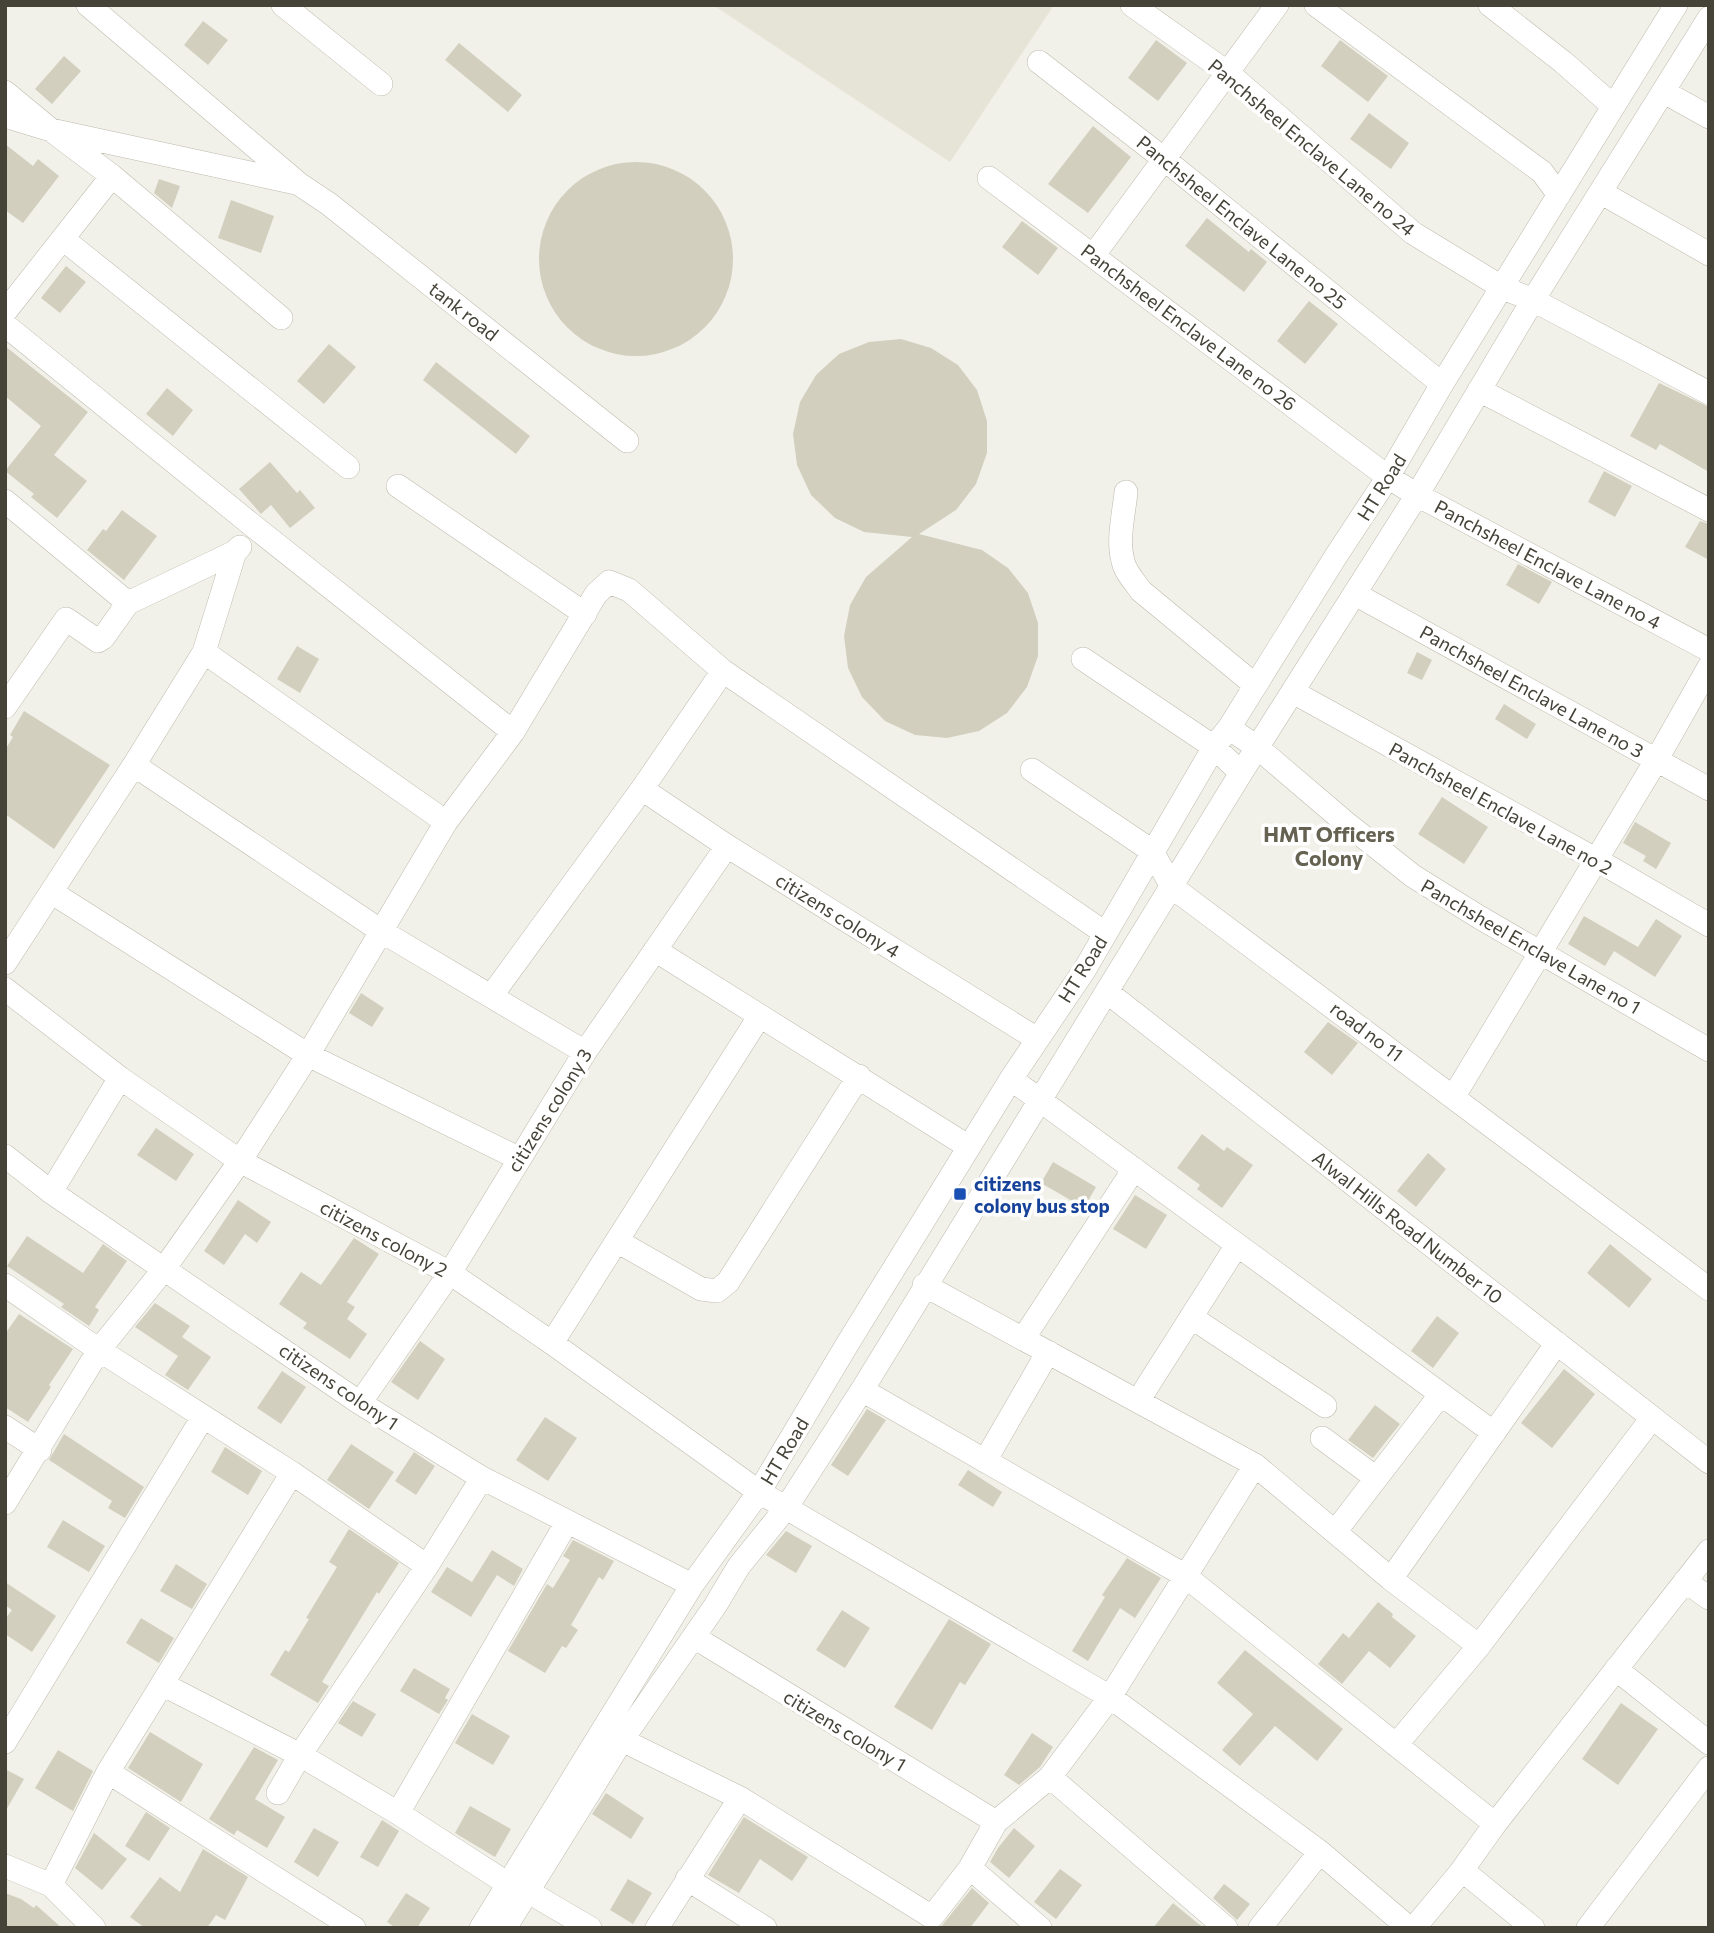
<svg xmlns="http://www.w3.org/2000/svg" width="1714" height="1933" font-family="Commissioner,sans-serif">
	<rect width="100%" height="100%" fill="#f2f1e9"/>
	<path fill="#e5e4d7" d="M713,5H1054L950,162Z"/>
	<path fill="#d2cfbf" d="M203,21L228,40L208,65L184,45Z
		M1156,40L1187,63L1158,101L1128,78Z
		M1340,40L1388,76L1368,102L1321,66Z
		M459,43L522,95L508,112L445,60Z
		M64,56L81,71L52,104L35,89Z
		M1369,113L1409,143L1391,169L1350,139Z
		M1093,126L1131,157L1088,213L1048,184Z
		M5,144L33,166L38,159L59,176L23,223L5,210Z
		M539 259a97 97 0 1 1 194 0a97 97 0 1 1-194 0Z
		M159,179L180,186L172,208L154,193Z
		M231,200L274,216L261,253L218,238Z
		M1207,218L1249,252L1251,249L1267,262L1244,292L1185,246Z
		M1022,221L1058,248L1038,275L1002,247Z
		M66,266L86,282L60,313L41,298Z
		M1309,301L1338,324L1305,364L1277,341Z
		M901,339L931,348L958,365L977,390L987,421V453L976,484L956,510L919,534L982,550L1008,568L1028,593L1038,623V656L1027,687L1007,713L979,731L947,738L915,735L885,721L862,697L848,668L844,636L850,605L866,577L912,537L864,532L835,518L811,495L797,465L793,434L800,402L816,375L839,354L869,342Z
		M329,344L356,367L324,404L297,381Z
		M5,346L88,412L54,455L87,481L57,518L31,497L34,494L5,471L41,426L5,396Z
		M436,362L530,436L516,454L423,380Z
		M1659,383L1709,407V472L1660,444L1656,450L1630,436Z
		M167,388L193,410L173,436L146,414Z
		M270,462L297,493L300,490L315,508L290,528L271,505L261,514L239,489Z
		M1604,471L1632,486L1615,517L1588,502Z
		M122,510L157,536L124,580L87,550L103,529L106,531Z
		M1700,521L1709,524V560L1685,547Z
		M1518,564L1552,582L1539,604L1506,585Z
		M297,646L319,659L300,693L277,679Z
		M1417,652L1432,660L1422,680L1407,673Z
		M1504,704L1536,724L1527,739L1495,719Z
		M24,711L110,765L54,849L5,814V750L13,737L10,735Z
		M1442,797L1488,827L1464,864L1418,834Z
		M1635,822L1671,843L1656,869L1643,861L1646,856L1623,843Z
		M1584,916L1638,947L1656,919L1682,936L1655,977L1614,951L1605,966L1568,944Z
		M361,993L384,1008L372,1027L349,1013Z
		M1328,1022L1358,1043L1332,1075L1304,1052Z
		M156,1128L194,1154L176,1181L137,1155Z
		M1202,1134L1224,1151L1227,1147L1253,1165L1222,1208L1197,1189L1200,1185L1177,1168Z
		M1428,1153L1446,1169L1416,1207L1397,1191Z
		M1053,1162L1096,1187L1084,1208L1041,1183Z
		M1135,1195L1167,1215L1146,1249L1113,1229Z
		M238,1200L271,1222L257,1243L245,1234L224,1265L204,1251Z
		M27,1236L83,1273L103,1244L127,1261L95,1307L99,1310L89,1326L61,1307L64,1304L7,1266Z
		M354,1238L379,1254L347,1302L355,1307L347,1319L367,1334L350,1359L303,1328L307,1323L279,1304L301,1272L321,1285Z
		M1610,1244L1652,1279L1629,1308L1587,1273Z
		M155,1303L190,1326L182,1337L211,1357L188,1390L165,1375L178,1356L135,1327Z
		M19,1314L73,1349L49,1385L51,1387L28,1422L5,1407V1334Z
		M1437,1316L1459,1333L1433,1368L1411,1351Z
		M420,1341L445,1359L418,1400L391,1382Z
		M1564,1369L1595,1394L1552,1448L1521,1423Z
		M282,1371L306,1387L281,1424L257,1408Z
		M1375,1405L1400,1424L1373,1458L1348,1440Z
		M867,1409L886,1420L848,1476L831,1465Z
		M545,1417L577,1438L548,1481L516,1460Z
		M64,1434L144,1487L125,1518L108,1508L112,1501L49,1460Z
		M351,1444L394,1472L369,1509L327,1480Z
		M225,1447L262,1471L248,1495L211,1472Z
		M414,1452L435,1466L416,1495L395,1481Z
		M968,1470L1002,1492L993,1507L958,1485Z
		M63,1520L105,1546L89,1572L47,1547Z
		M349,1529L399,1563L379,1594L377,1592L322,1682L329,1686L318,1703L270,1675L285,1650L289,1652L309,1619L306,1618L337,1567L329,1562Z
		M786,1531L812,1546L796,1573L766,1555Z
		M573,1540L614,1561L603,1580L599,1577L571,1625L578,1630L566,1648L562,1646L545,1673L508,1651L547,1584L553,1588L570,1560L563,1556Z
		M492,1550L523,1569L514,1586L497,1575L471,1617L431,1592L447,1567L472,1582Z
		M1127,1558L1161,1578L1135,1618L1120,1608L1088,1661L1072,1651L1105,1597L1102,1595Z
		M176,1564L207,1584L192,1609L160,1591Z
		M5,1582L56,1616L32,1652L5,1634V1619L12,1610L5,1605Z
		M1378,1602L1393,1614L1392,1617L1416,1636L1390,1668L1369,1651L1342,1684L1318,1664L1343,1633L1349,1638Z
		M842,1610L870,1628L845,1668L816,1650Z
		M141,1618L174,1638L159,1663L126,1643Z
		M949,1619L991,1644L965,1685L960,1682L932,1730L894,1707Z
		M1245,1650L1343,1729L1317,1761L1275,1726L1240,1766L1222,1750L1253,1714L1217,1683Z
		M414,1668L450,1689L445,1698L448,1700L439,1714L400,1691Z
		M353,1701L376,1714L362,1737L338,1723Z
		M1621,1703L1658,1729L1618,1785L1582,1759Z
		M472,1714L510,1736L493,1765L455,1743Z
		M150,1732L203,1764L181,1802L128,1768Z
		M1032,1733L1053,1747L1040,1767L1019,1785L1004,1775Z
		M254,1747L278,1760L255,1799L285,1817L267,1848L237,1830L234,1835L209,1819Z
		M58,1750L93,1771L73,1811L35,1788Z
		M5,1769L24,1779L5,1812Z
		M606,1793L644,1818L631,1839L592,1814Z
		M470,1806L511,1829L495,1857L455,1833Z
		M146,1812L170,1828L149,1861L125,1846Z
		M744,1817L808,1857L792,1881L760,1859L739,1893L708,1875Z
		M382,1820L399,1831L378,1867L360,1857Z
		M314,1828L339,1842L318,1877L294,1862Z
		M1014,1828L1035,1846L1009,1878L990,1862L998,1848Z
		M94,1833L127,1859L102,1890L75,1868Z
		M203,1849L248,1877L225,1920L216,1915L207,1928H145L130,1917L160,1877L180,1892Z
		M1060,1869L1082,1885L1056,1919L1034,1902Z
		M628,1879L652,1893L633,1924L610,1910Z
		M1224,1884L1250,1904L1237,1920L1213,1898Z
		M972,1888L989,1903L970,1928H940Z
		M5,1893L21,1899L34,1908L36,1905L62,1928H5Z
		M406,1893L430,1908L417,1928H396L387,1922Z
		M1173,1903L1195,1921L1204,1928H1153Z"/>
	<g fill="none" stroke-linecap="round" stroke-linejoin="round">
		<defs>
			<path id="minor" d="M88,5L299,184L329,204L627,441
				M283,5L381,84
				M1132,5L1228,73L1413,233L1503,288L1533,300L1709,393
				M1316,5L1542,172L1559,195
				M1490,5L1563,62L1613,106
				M1039,62L1164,159L1442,384
				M5,92L51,130L112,176L281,318
				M1664,92L1709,117
				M5,116L51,130L296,183
				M989,178L1388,477L1417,495L1709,650
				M1602,193L1709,254
				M63,239L348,467
				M1093,256L1277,5
				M5,312L112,176
				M5,325L257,529L513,732
				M1479,390L1709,510
				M398,486L585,614
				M1126,492C1124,513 1117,540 1123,561C1125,572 1135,582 1141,591L1255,685
				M5,501L128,603
				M1355,594L1709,789
				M204,652L446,822
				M1083,659L1214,747L1241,773
				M1293,692L1597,860L1709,925
				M5,707L66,619L98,641L103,638L128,603L235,552L240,547
				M1229,728L1258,748L1346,823L1413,876L1479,917L1709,1050
				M134,765L381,931L585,1052
				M1032,770L1152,851L1172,887L1709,1289
				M642,789L727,846L1037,1039
				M51,892L308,1055L518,1158
				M655,950L969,1147
				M5,963L134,765L204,652L235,552
				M5,989L120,1078L240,1161L450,1273L552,1343L759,1492L1110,1697L1320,1852L1409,1928
				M1107,992L1709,1462
				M492,995L642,789L723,671
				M1011,1079L1494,1433
				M1454,1096L1657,759L1709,667
				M5,1156L51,1192L360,1403L482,1478L692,1585
				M51,1192L120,1078
				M617,1241L701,1289L717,1291L728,1282L859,1076
				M5,1285L99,1350L292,1473L427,1566
				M924,1285L1255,1465L1391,1579
				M1191,1317L1325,1406
				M1023,1339L1134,1169
				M552,1343L759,1017
				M862,1390L1184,1575L1495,1824
				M1138,1401L1237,1245
				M360,1403L450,1273L585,1052L727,846
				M5,1427L40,1450
				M1322,1438L1376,1478
				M985,1461L1048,1352
				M5,1503L99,1350L164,1269L240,1161L308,1055L446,822L513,732L596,594L609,582L629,590L723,671L1105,933
				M1335,1532L1441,1394
				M1685,1581L1709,1598
				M694,1637L996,1822
				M1479,1646L1391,1579L1557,1343
				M1616,1669L1709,1743
				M162,1684L300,1755L398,1813L508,1884
				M622,1740L740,1798L932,1917L970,1868L996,1822L1050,1777
				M5,1742L203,1417
				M1396,1745L1479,1646L1652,1418
				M108,1772L354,1928
				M278,1793L300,1755L427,1566L482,1478
				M398,1813L567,1522
				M5,1866L51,1885L94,1928
				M970,1868L1040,1928
				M1462,1870L1533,1928
				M687,1879L765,1928
				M51,1885L108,1772L292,1473
				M527,1891L590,1928
				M481,1928L692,1585L759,1492L848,1343L1011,1079L1085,969L1214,747L1229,728L1336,556L1388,477L1442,384L1676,5
				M505,1928L622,1740L715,1606L739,1566L786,1508L862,1390L1241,773L1417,495L1533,300L1709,18
				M657,1928L740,1798
				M1226,1928L1050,1777L1110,1697L1255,1465
				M1260,1928L1320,1852
				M1414,1928L1460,1873L1495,1824L1709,1551
				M1588,1928L1709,1768"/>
		</defs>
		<use href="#minor" stroke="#bdbaac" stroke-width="24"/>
		<use href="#minor" stroke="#fff" stroke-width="23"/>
	</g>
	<rect fill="#1a4fb4" stroke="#fff" stroke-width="2.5" x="953" y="1187" width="14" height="14" rx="3.5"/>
	<g text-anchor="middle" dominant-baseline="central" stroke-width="7" stroke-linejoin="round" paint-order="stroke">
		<g font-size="19" fill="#454338" stroke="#fff">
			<text transform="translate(1312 147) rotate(40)">Panchsheel Enclave Lane no 24</text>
			<text transform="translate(1242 222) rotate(39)">Panchsheel Enclave Lane no 25</text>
			<text transform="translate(464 311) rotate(38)">tank road</text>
			<text transform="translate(1189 327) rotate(37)">Panchsheel Enclave Lane no 26</text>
			<text transform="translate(1381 487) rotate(-58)">HT Road</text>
			<text transform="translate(1548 564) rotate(28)">Panchsheel Enclave Lane no 4</text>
			<text transform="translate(1532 691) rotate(29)">Panchsheel Enclave Lane no 3</text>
			<text transform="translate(1501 808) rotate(29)">Panchsheel Enclave Lane no 2</text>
			<text transform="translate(838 915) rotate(32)">citizens colony 4</text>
			<text transform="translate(1531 946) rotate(30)">Panchsheel Enclave Lane no 1</text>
			<text transform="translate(1082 969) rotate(-58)">HT Road</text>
			<text transform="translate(1367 1031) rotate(37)">road no 11</text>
			<text transform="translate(549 1110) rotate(-58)">citizens colony 3</text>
			<text transform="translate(1408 1227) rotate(38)">Alwal Hills Road Number 10</text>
			<text transform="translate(384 1238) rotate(28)">citizens colony 2</text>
			<text transform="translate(339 1386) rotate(34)">citizens colony 1</text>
			<text transform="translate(784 1451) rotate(-59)">HT Road</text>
			<text transform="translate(845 1730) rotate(31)">citizens colony 1</text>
		</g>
		<g font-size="19" font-weight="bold" fill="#164399" stroke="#fff" text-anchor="start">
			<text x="974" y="1183">citizens<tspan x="974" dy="22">colony bus stop</tspan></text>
		</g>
		<g font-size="21" font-weight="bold" fill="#666251" stroke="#fff">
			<text x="1329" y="833">HMT Officers<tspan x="1329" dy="24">Colony</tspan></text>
		</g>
	</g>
	<rect width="1714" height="1933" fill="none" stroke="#454338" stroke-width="14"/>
</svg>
